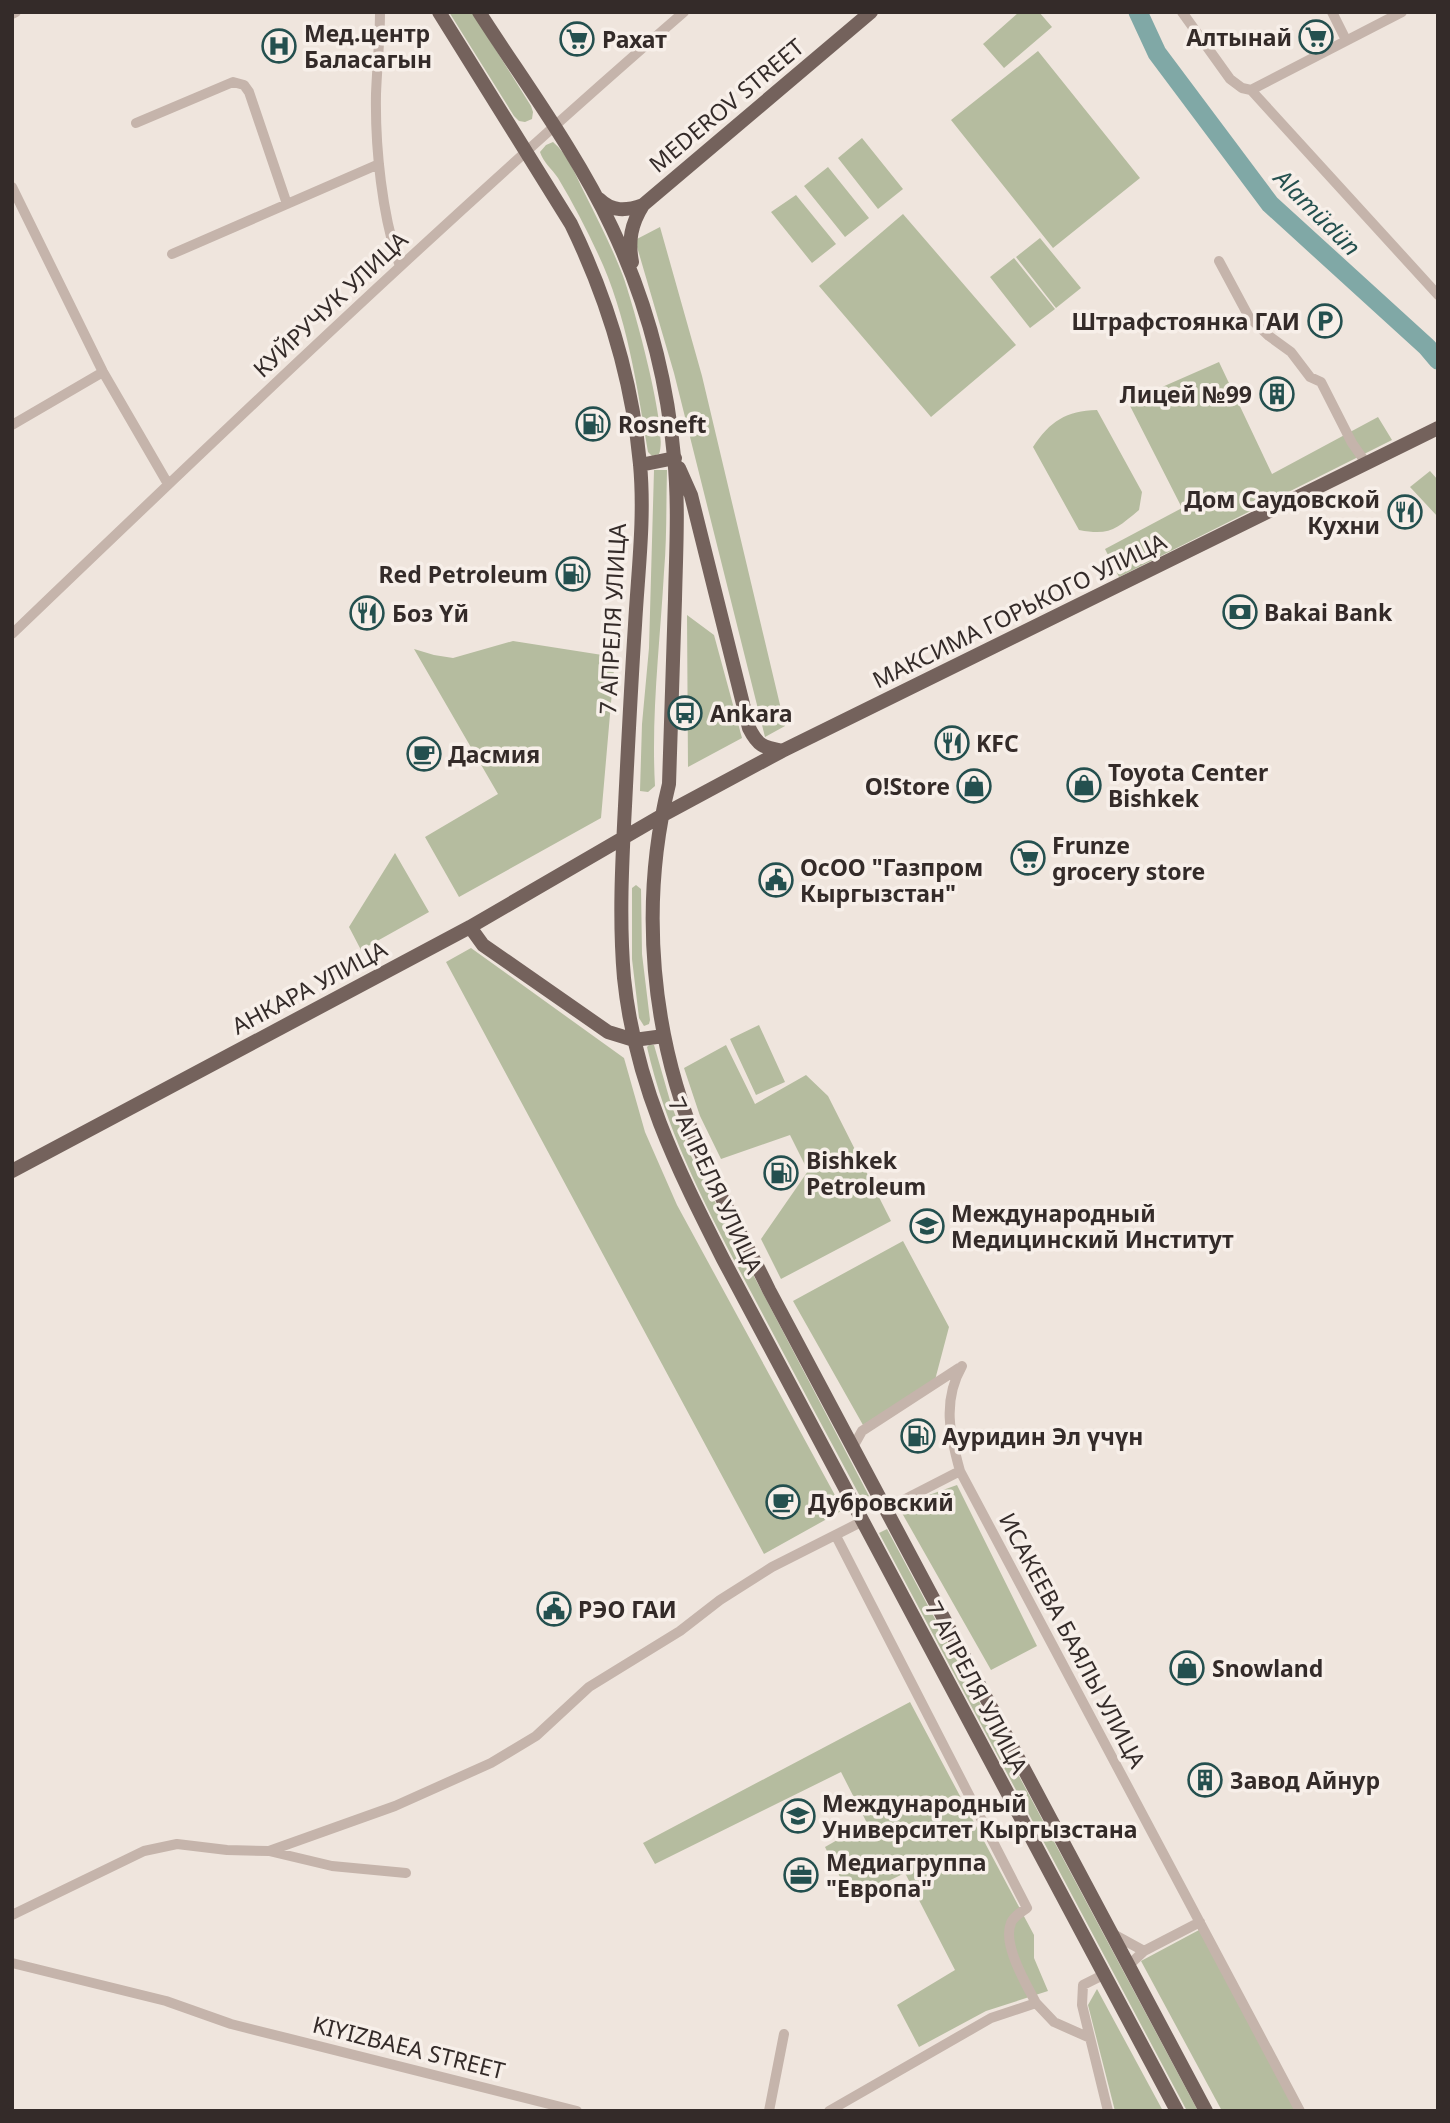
<svg xmlns="http://www.w3.org/2000/svg" width="1450" height="2123" font-family="'Noto Sans',sans-serif">
	<rect width="100%" height="100%" fill="#efe5dd"/>
	<path fill="#b5bc9f" d="M449,12H472L531,106L533,112L532,119L525,122L519,121L514,116Z
		M1019,12H1039L1052,27L1004,68L983,44Z
		M1038,51L1140,178L1053,248L951,120Z
		M862,138L903,189L878,209L838,158Z
		M553,142C568,154 576,176 584,192C598,220 612,247 623,276C633,303 669,432 659,454L652,456L648,452C637,386 627,315 598,254C586,228 573,203 558,178C552,169 543,162 540,152L546,145Z
		M828,167L869,218L845,237L804,186Z
		M796,195L836,244L812,263L771,212Z
		M903,214L1016,345L931,417L819,286Z
		M660,227L702,376L785,726L765,737L674,373L635,240Z
		M1040,238L1081,288L1056,308L1016,257Z
		M1014,258L1055,309L1030,328L990,277Z
		M1219,362L1272,474L1378,417L1392,440L1119,577L1105,549L1182,508L1128,402Z
		M1097,410L1142,492L1139,510C1116,529 1110,536 1079,530L1033,447C1050,421 1066,411 1097,410Z
		M654,470H667C666,504 667,538 664,572C660,643 651,715 655,786L648,792L640,791L642,724L649,648Z
		M1430,471L1438,480V517L1410,487Z
		M687,615L714,635L742,738L688,767Z
		M513,641L615,657L601,818L459,897L425,837L498,794L414,649L434,655L453,658Z
		M395,853L429,912L361,950L349,927Z
		M636,885L641,889L642,954L650,1020L649,1024L644,1026L639,1018L632,959V888Z
		M471,948L624,1058L645,1132L677,1205L843,1510L764,1554L446,962Z
		M759,1025L785,1082L756,1095L730,1039Z
		M649,1045H654L671,1104L691,1156L869,1496L862,1500C825,1431 788,1362 751,1292C709,1213 667,1135 647,1047Z
		M726,1045L755,1104L806,1075L828,1096L891,1221L781,1279L761,1239L808,1171L790,1135L721,1159L700,1116L684,1068Z
		M903,1241L949,1327L935,1380L863,1425L793,1301Z
		M957,1485L1037,1646L991,1670L898,1506Z
		M887,1529L1198,2111H1187L879,1533Z
		M910,1702L1034,1935V1958L1048,1991L986,2011L919,2047L897,2005L955,1970L905,1873L851,1899L825,1847L867,1823L841,1772L655,1864L643,1843Z
		M1199,1930L1300,2111H1222L1141,1961Z
		M1097,1989L1163,2111H1115L1088,2005Z"/>
	<g fill="none" stroke-linecap="round" stroke-linejoin="round">
		<path stroke="#80a8a6" stroke-width="19" d="M1138,12L1157,53L1270,204L1427,347L1438,360"/>
		<path stroke="#c5b4ab" stroke-width="10" d="M380,12C380,40 377,67 376,94C375,146 382,218 400,266
			M1182,12L1230,79L1242,88L1251,90L1438,295
			M1332,12L1346,40
			M12,14L16,12
			M1251,90L1402,12
			M136,123L233,82L244,85L249,92L287,204
			M12,187L103,372L168,484
			M172,254L379,164
			M1219,261L1249,317L1269,336L1291,352L1310,377L1321,382L1352,443L1366,463
			M12,425L103,372
			M12,634C232,423 453,212 684,12
			M962,1366C942,1401 950,1435 960,1471L1300,2111
			M853,1447L862,1431L959,1368
			M886,1509L960,1471
			M836,1536L1027,1908C1021,1912 1013,1917 1011,1923C1002,1944 1026,1984 1036,2003
			M269,1851L395,1806L491,1763L536,1736L589,1687L680,1631L720,1600L772,1567L863,1521
			M12,1915L144,1851L177,1844L227,1850L269,1851L332,1866L406,1873
			M1113,1934L1144,1951
			M12,1963L166,2001L231,2024L577,2111
			M1129,1965L1144,1951L1200,1922
			M1105,1974L1083,1985L1082,2005L1108,2111
			M769,2111L784,2034
			M829,2111L991,2018L1036,2003L1054,2022L1090,2038"/>
		<path stroke="#74625c" stroke-width="14" d="M439,12L571,224C608,300 632,379 640,464C645,518 638,571 635,625C631,685 628,746 625,806C622,863 619,921 624,978C635,1084 676,1166 723,1259L1177,2111
			M479,12C524,82 577,153 612,228C646,300 667,378 674,457C679,504 676,552 675,599C673,661 671,723 669,784C639,905 651,1037 700,1151C720,1199 747,1244 769,1290L1206,2111
			M599,199C612,212 626,211 643,205
			M632,262C628,241 631,224 643,205L871,12
			M640,465L675,458
			M679,468L691,495L749,728C758,746 763,747 782,751
			M470,927L483,945L608,1032L634,1040L664,1036
			M12,1171L470,927L661,816L782,751L1438,428"/>
	</g>
	<defs>
		<symbol id="supermarket-ring" viewBox="-11 -11 22 22"><circle r="9.5" fill="#f7efe9" stroke="#24504f" stroke-width="1.5"/><path d="M-6-5.5h2.5l.6 2H6L4.5 2H-2.5L-4.4-4H-6ZM-1.5 3.2a1.3 1.3 0 1 0 .1 0ZM3 3.2a1.3 1.3 0 1 0 .1 0Z" fill="#24504f"/></symbol>
		<symbol id="hospital-ring" viewBox="-11 -11 22 22"><circle r="9.5" fill="#f7efe9" stroke="#24504f" stroke-width="1.5"/><path d="M-5-5h3v3.5h4V-5h3V5h-3V1.5h-4V5h-3Z" fill="#24504f"/></symbol>
		<symbol id="parking-ring" viewBox="-11 -11 22 22"><circle r="9.5" fill="#f7efe9" stroke="#24504f" stroke-width="1.5"/><path d="M-3.5-5.5H1a3.5 3.5 0 0 1 0 7H-1V5.5H-3.5ZM-1-3.4V-.6H.8a1.4 1.4 0 0 0 0-2.8Z" fill="#24504f"/></symbol>
		<symbol id="building-ring" viewBox="-11 -11 22 22"><circle r="9.5" fill="#f7efe9" stroke="#24504f" stroke-width="1.5"/><path d="M-4-6H4V6H1V3H-1V6H-4ZM-2.5-4.3h1.7v1.8h-1.7ZM.8-4.3h1.7v1.8H.8ZM-2.5-1h1.7V.8h-1.7ZM.8-1h1.7V.8H.8Z" fill="#24504f"/></symbol>
		<symbol id="fuel-ring" viewBox="-11 -11 22 22"><circle r="9.5" fill="#f7efe9" stroke="#24504f" stroke-width="1.5"/><path d="M-5.5-6h7V0h2V4h1.3V-2.5L3-4.5l.8-.8L6-3V5H2.5V1h-1V6h-7ZM-4.2-4.7v3.2H.2V-4.7Z" fill="#24504f"/></symbol>
		<symbol id="restaurant-ring" viewBox="-11 -11 22 22"><circle r="9.5" fill="#f7efe9" stroke="#24504f" stroke-width="1.5"/><path d="M-5-6h1v4h1v-4h1v4h1v-4h1v5L-1.5 .5V6h-2V.5L-5-1ZM5-6V6H3V1.5H1.5Q1.5-4 5-6Z" fill="#24504f"/></symbol>
		<symbol id="bank-ring" viewBox="-11 -11 22 22"><circle r="9.5" fill="#f7efe9" stroke="#24504f" stroke-width="1.5"/><path d="M-6-4H6V4H-6ZM0-2.3a2.3 2.3 0 1 0 0 4.6a2.3 2.3 0 1 0 0-4.6Z" fill="#24504f"/></symbol>
		<symbol id="bus-ring" viewBox="-11 -11 22 22"><circle r="9.5" fill="#f7efe9" stroke="#24504f" stroke-width="1.5"/><path d="M-5-6H5V4H4V6H2V4H-2V6H-4V4H-5ZM-3.5-4V0h7V-4ZM-3.5 1.2v1.5H-2V1.2ZM2 1.2v1.5H3.5V1.2Z" fill="#24504f"/></symbol>
		<symbol id="cafe-ring" viewBox="-11 -11 22 22"><circle r="9.5" fill="#f7efe9" stroke="#24504f" stroke-width="1.5"/><path d="M-5.5-4.5H6V0H3Q3 3.5 0 3.5H-2.5Q-5.5 3.5-5.5 0ZM3-3.2v2h1.7v-2ZM-6 4.5H4V6H-6Z" fill="#24504f"/></symbol>
		<symbol id="shop-ring" viewBox="-11 -11 22 22"><circle r="9.5" fill="#f7efe9" stroke="#24504f" stroke-width="1.5"/><path d="M-5-2.5h2.3a2.7 3.5 0 0 1 5.4 0H5L5.5 6h-11ZM-1.5-2.5h3a1.5 2.3 0 0 0-3 0Z" fill="#24504f"/></symbol>
		<symbol id="civic-ring" viewBox="-11 -11 22 22"><circle r="9.5" fill="#f7efe9" stroke="#24504f" stroke-width="1.5"/><path d="M-.6-6.5H3V-4.5H.6V-3L4-1V1h2V6H-6V1h2V-1L-.6-3ZM-1.2 2.5V6h2.4V2.5Z" fill="#24504f"/></symbol>
		<symbol id="university-ring" viewBox="-11 -11 22 22"><circle r="9.5" fill="#f7efe9" stroke="#24504f" stroke-width="1.5"/><path d="M0-5L7-2L0 1L-7-2ZM-4 1L0 2.5L4 1V4Q0 6-4 4Z" fill="#24504f"/></symbol>
		<symbol id="office-ring" viewBox="-11 -11 22 22"><circle r="9.5" fill="#f7efe9" stroke="#24504f" stroke-width="1.5"/><path d="M-6-3h4V-5.5h4V-3h4V5H-6ZM-1-4.5V-3h2v-1.5ZM-6 0V1H6V0Z" fill="#24504f"/></symbol>
	</defs>
	<g fill-rule="evenodd">
		<use href="#supermarket-ring" x="1297" y="18" width="38" height="38"/>
		<use href="#supermarket-ring" x="558" y="20" width="38" height="38"/>
		<use href="#hospital-ring" x="260" y="27" width="38" height="38"/>
		<use href="#parking-ring" x="1306" y="302" width="38" height="38"/>
		<use href="#building-ring" x="1258" y="375" width="38" height="38"/>
		<use href="#fuel-ring" x="574" y="405" width="38" height="38"/>
		<use href="#restaurant-ring" x="1386" y="493" width="38" height="38"/>
		<use href="#fuel-ring" x="554" y="555" width="38" height="38"/>
		<use href="#bank-ring" x="1221" y="593" width="38" height="38"/>
		<use href="#restaurant-ring" x="348" y="594" width="38" height="38"/>
		<use href="#bus-ring" x="666" y="694" width="38" height="38"/>
		<use href="#restaurant-ring" x="933" y="724" width="38" height="38"/>
		<use href="#cafe-ring" x="405" y="735" width="38" height="38"/>
		<use href="#shop-ring" x="1065" y="766" width="38" height="38"/>
		<use href="#shop-ring" x="955" y="767" width="38" height="38"/>
		<use href="#supermarket-ring" x="1009" y="839" width="38" height="38"/>
		<use href="#civic-ring" x="757" y="861" width="38" height="38"/>
		<use href="#fuel-ring" x="762" y="1154" width="38" height="38"/>
		<use href="#university-ring" x="908" y="1207" width="38" height="38"/>
		<use href="#fuel-ring" x="899" y="1417" width="38" height="38"/>
		<use href="#cafe-ring" x="764" y="1483" width="38" height="38"/>
		<use href="#civic-ring" x="535" y="1590" width="38" height="38"/>
		<use href="#shop-ring" x="1168" y="1649" width="38" height="38"/>
		<use href="#building-ring" x="1186" y="1761" width="38" height="38"/>
		<use href="#university-ring" x="779" y="1797" width="38" height="38"/>
		<use href="#office-ring" x="782" y="1856" width="38" height="38"/>
	</g>
	<g text-anchor="middle" dominant-baseline="central" stroke-width="7" stroke-linejoin="round" paint-order="stroke">
		<g font-size="23" font-weight="bold" fill="#342b29" stroke="#f7efe9" text-anchor="start">
			<text x="304" y="33">Мед.центр<tspan x="304" dy="26">Баласагын</tspan></text>
			<text x="1292" y="37" text-anchor="end">Алтынай</text>
			<text x="602" y="39">Рахат</text>
			<text x="1300" y="321" text-anchor="end">Штрафстоянка ГАИ</text>
			<text x="1252" y="394" text-anchor="end">Лицей №99</text>
			<text x="618" y="424">Rosneft</text>
			<text x="1380" y="499" text-anchor="end">Дом Саудовской<tspan x="1380" dy="26">Кухни</tspan></text>
			<text x="548" y="574" text-anchor="end">Red Petroleum</text>
			<text x="1264" y="612">Bakai Bank</text>
			<text x="392" y="613">Боз Үй</text>
			<text x="710" y="713">Ankara</text>
			<text x="976" y="743">KFC</text>
			<text x="448" y="754">Дасмия</text>
			<text x="1108" y="772">Toyota Center<tspan x="1108" dy="26">Bishkek</tspan></text>
			<text x="950" y="786" text-anchor="end">O!Store</text>
			<text x="1052" y="845">Frunze<tspan x="1052" dy="26">grocery store</tspan></text>
			<text x="800" y="867">ОсОО "Газпром<tspan x="800" dy="26">Кыргызстан"</tspan></text>
			<text x="806" y="1160">Bishkek<tspan x="806" dy="26">Petroleum</tspan></text>
			<text x="951" y="1213">Международный<tspan x="951" dy="26">Медицинский Институт</tspan></text>
			<text x="942" y="1436">Ауридин Эл үчүн</text>
			<text x="808" y="1502">Дубровский</text>
			<text x="578" y="1609">РЭО ГАИ</text>
			<text x="1212" y="1668">Snowland</text>
			<text x="1230" y="1780">Завод Айнур</text>
			<text x="822" y="1803">Международный<tspan x="822" dy="26">Университет Кыргызстана</tspan></text>
			<text x="826" y="1862">Медиагруппа<tspan x="826" dy="26">"Европа"</tspan></text>
		</g>
		<g font-size="23" fill="#342b29" stroke="#f7efe9">
			<text transform="translate(726 105) rotate(-40)">MEDEROV STREET</text>
			<text transform="translate(330 304) rotate(-43)">КУЙРУЧУК УЛИЦА</text>
			<text transform="translate(1019 610) rotate(-26)">МАКСИМА ГОРЬКОГО УЛИЦА</text>
			<text transform="translate(612 619) rotate(-87)">7 АПРЕЛЯ УЛИЦА</text>
			<text transform="translate(309 987) rotate(-28)">АНКАРА УЛИЦА</text>
			<text transform="translate(716 1185) rotate(65)">7 АПРЕЛЯ УЛИЦА</text>
			<text transform="translate(1073 1640) rotate(62)">ИСАКЕЕВА БАЯЛЫ УЛИЦА</text>
			<text transform="translate(977 1687) rotate(62)">7 АПРЕЛЯ УЛИЦА</text>
			<text transform="translate(409 2047) rotate(14)">KIYIZBAEA STREET</text>
		</g>
		<g font-size="24" font-style="italic" fill="#24504f" stroke="#f7efe9">
			<text transform="translate(1318 212) rotate(45)">Alamüdün</text>
		</g>
	</g>
	<rect width="1450" height="2123" fill="none" stroke="#342b29" stroke-width="28"/>
</svg>
